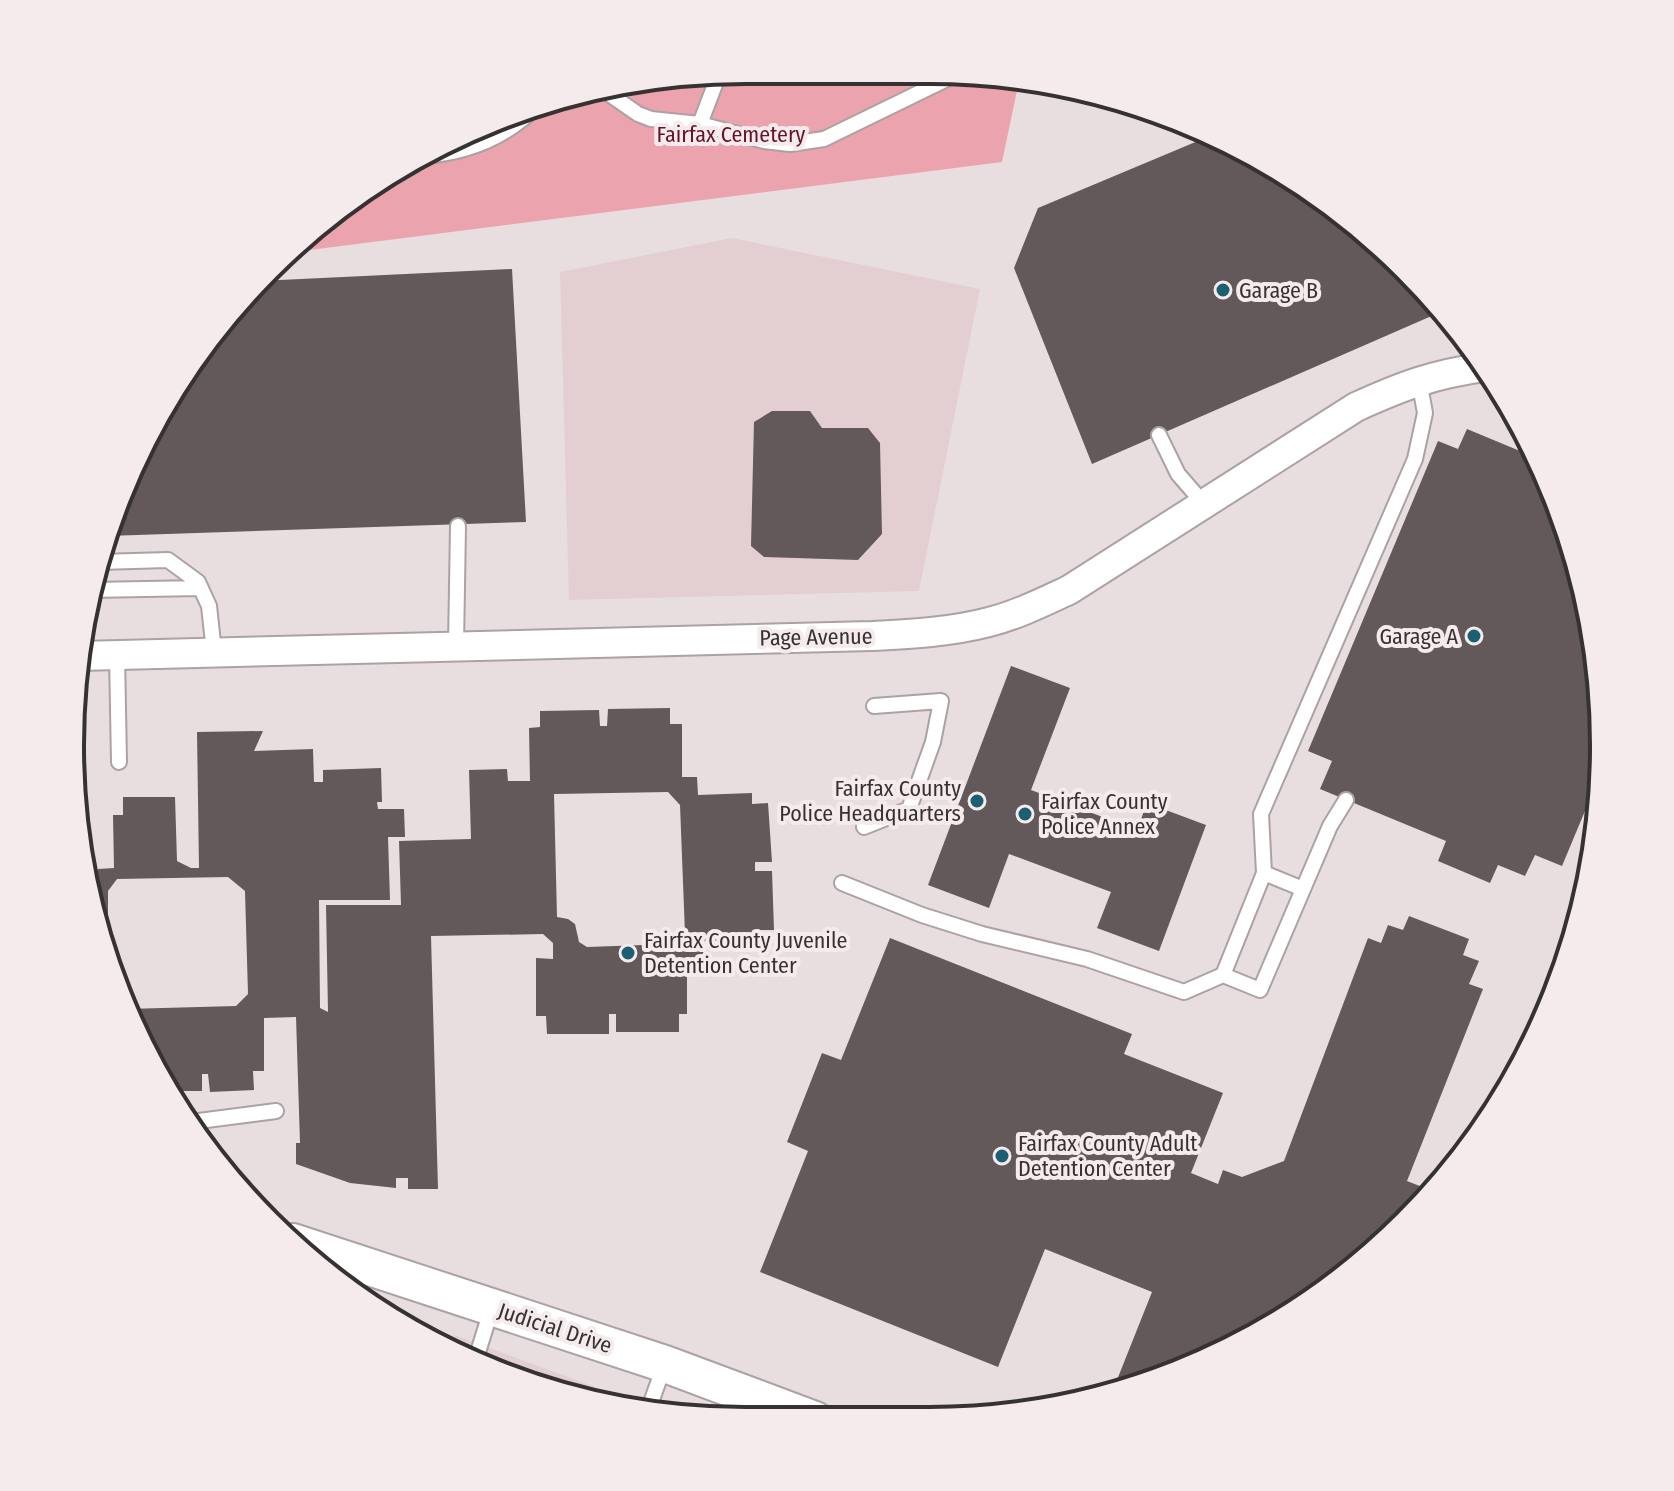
<svg xmlns="http://www.w3.org/2000/svg" width="1674" height="1491" font-family="'Fira Sans Condensed',sans-serif">
	<rect width="100%" height="100%" fill="#e9dedf"/>
	<path fill="#e3cfd1" d="M732,238L980,289L919,591L569,600L560,272Z
		M455,1335L668,1414L571,1398L449,1352Z"/>
	<path fill="#eba3ad" d="M746,70L1019,81L1002,162L286,253L300,237L446,140L571,93Z"/>
	<path fill="#63595a" fill-rule="evenodd" d="M1205,138L1267,161L1374,237L1443,311L1092,464L1014,268L1038,208Z
		M512,269L526,522L107,536L122,487L209,335L259,281Z
		M772,411H810L822,428H868L880,443L882,534L858,560L764,557L751,546L754,422Z
		M1467,429L1539,459L1581,570L1603,701L1600,775L1562,866L1535,855L1525,876L1498,865L1490,883L1438,861L1446,841L1320,789L1332,761L1308,751L1438,441L1458,449Z
		M1011,666L1070,688L1031,790L1137,830L1147,803L1206,825L1159,951L1097,928L1111,892L1009,854L989,908L928,885Z
		M670,708V724H682V777H697L698,795L752,793V804L768,803L772,862H755V871H772L774,930H756V941H702L704,959L687,960V1014H679V1032H616V1014H609V1034H547L546,1016H536V958L553,959V943L543,934L431,936L438,1189H408V1178H396V1188L350,1183L296,1164V1143H300L296,1017L264,1018V1071H253L254,1090L210,1092L208,1074H202V1091H171L140,1045L126,1009L236,1006L248,994L245,891L228,877L117,879L108,891V960L93,921L90,901H98V869L114,868L113,815H123V797H175L177,861L191,868H199L197,732L263,731L254,751L313,749L314,782H323V770L381,768L382,802H377L378,809H404L405,837H388L390,900H319L320,1008L328,1012L326,905H401L399,841L471,839L469,770L507,769L508,781H530L529,728L540,727V711L599,710L600,726H607L608,709ZM668,792L680,805L685,934L672,944L587,947L579,942L575,924L568,919L557,917L554,794Z
		M1409,916L1469,939L1463,955L1479,961L1469,984L1483,989L1407,1181L1435,1192L1340,1281L1228,1351L1111,1395L1152,1292L1045,1249L998,1367L760,1272L808,1151L787,1142L822,1053L841,1060L890,938L1132,1034L1124,1054L1223,1093L1191,1173L1218,1184L1223,1170L1242,1177L1284,1161L1368,938L1381,943L1388,925L1403,930Z"/>
	<g fill="none" stroke-linecap="round" stroke-linejoin="round">
		<defs>
			<path id="service" d="M602,89L638,114L651,119L700,124L764,141L790,144L824,139L949,78
				M700,124L719,74
				M423,156C468,153 506,138 538,105
				M1159,435L1178,474L1204,504
				M99,562L168,560L198,582L209,606L214,652
				M90,590L201,588
				M456,646L458,526
				M117,655L119,762
				M864,827L909,809L933,742L941,701L874,706
				M1264,873L1303,889
				M842,883L922,915L982,934L1087,959L1184,992L1223,975L1260,990L1330,826L1346,800
				M1223,975L1264,873L1261,814L1415,459L1425,413L1419,380
				M191,1122L276,1111
				M475,1362L492,1307
				M648,1411L664,1366
				M738,1420L747,1397"/>
			<path id="minor" d="M80,656L872,636C911,634 951,632 989,622C1017,615 1043,602 1069,590L1356,407C1402,386 1434,374 1485,367"/>
			<path id="tertiary" d="M293,1242L665,1364L815,1420"/>
		</defs>
		<use href="#service" stroke="#aca1a3" stroke-width="18"/>
		<use href="#minor" stroke="#aca1a3" stroke-width="32"/>
		<use href="#tertiary" stroke="#aca1a3" stroke-width="40"/>
		<use href="#service" stroke="#fff" stroke-width="14"/>
		<use href="#minor" stroke="#fff" stroke-width="28"/>
		<use href="#tertiary" stroke="#fff" stroke-width="36"/>
	</g>
	<g fill="#1c5f72" stroke="#f6ebec" stroke-width="3">
		<circle cx="1223" cy="290" r="8"/>
		<circle cx="1474" cy="636" r="8"/>
		<circle cx="977" cy="801" r="8"/>
		<circle cx="1025" cy="814" r="8"/>
		<circle cx="628" cy="953" r="8"/>
		<circle cx="1002" cy="1156" r="8"/>
	</g>
	<g text-anchor="middle" dominant-baseline="central" stroke-width="8" stroke-linejoin="round" paint-order="stroke">
		<g font-size="22" fill="#661229" stroke="#f6ebec">
			<text x="731" y="134">Fairfax Cemetery</text>
		</g>
		<g font-size="22" fill="#363232" stroke="#f6ebec" text-anchor="start">
			<text x="1239" y="290">Garage B</text>
			<text x="1458" y="636" text-anchor="end">Garage A</text>
			<text x="961" y="788" text-anchor="end">Fairfax County<tspan x="961" dy="25">Police Headquarters</tspan></text>
			<text x="1041" y="801">Fairfax County<tspan x="1041" dy="25">Police Annex</tspan></text>
			<text x="644" y="940">Fairfax County Juvenile<tspan x="644" dy="25">Detention Center</tspan></text>
			<text x="1018" y="1143">Fairfax County Adult<tspan x="1018" dy="25">Detention Center</tspan></text>
		</g>
		<g font-size="22" fill="#363232" stroke="#f6ebec">
			<text transform="translate(816 637) rotate(-1)">Page Avenue</text>
			<text transform="translate(555 1328) rotate(18)">Judicial Drive</text>
		</g>
	</g>
	<path d="M0 0H1674V1491H0ZM745 84H929A661 661 0 0 1 1590 745V746A661 661 0 0 1 929 1407H745A661 661 0 0 1 84 746V745A661 661 0 0 1 745 84Z" fill="#f6ebec" fill-rule="evenodd"/>
	<path fill="none" stroke="#363232" stroke-width="4" d="M745 84H929A661 661 0 0 1 1590 745V746A661 661 0 0 1 929 1407H745A661 661 0 0 1 84 746V745A661 661 0 0 1 745 84Z"/>
</svg>
